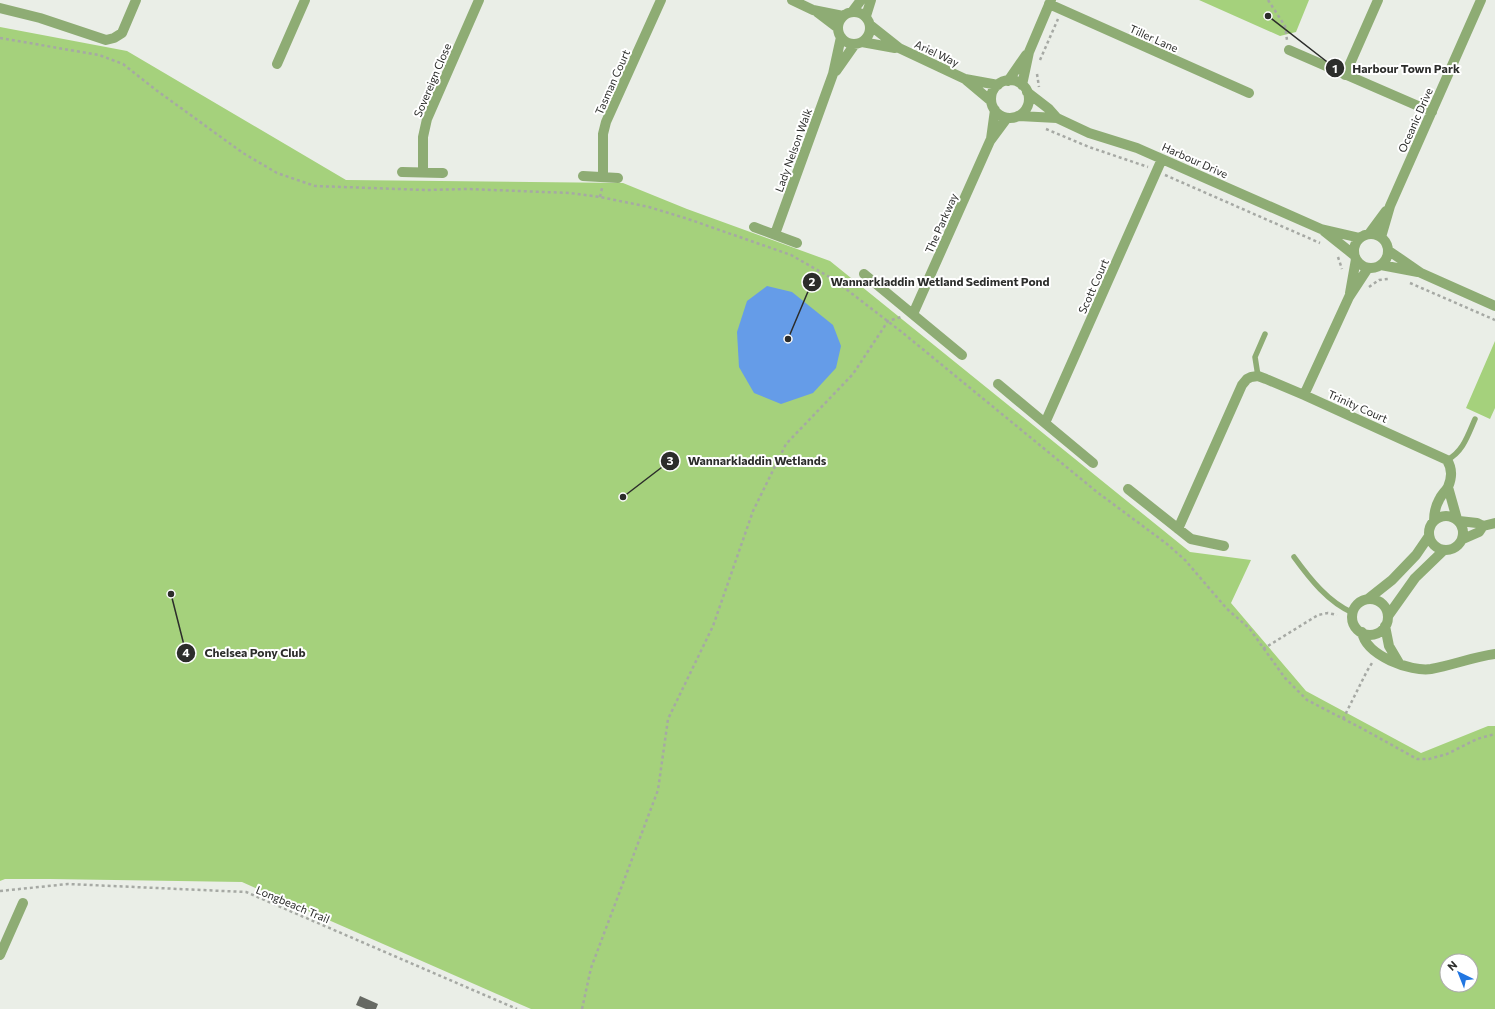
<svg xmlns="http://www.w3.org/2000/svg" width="1495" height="1009" font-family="Commissioner,sans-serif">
	<rect width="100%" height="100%" fill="#eaeee7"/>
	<path fill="#a5d17c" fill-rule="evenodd" d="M1199,0H1309L1296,32L1280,36Z
		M0,27L127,51L346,180L623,183L687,209L830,261L1190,552L1251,560L1231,603L1306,691L1421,753L1488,726H1495V1009H531L242,882L50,879H5L0,881ZM1447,961H1471V985H1447Z
		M1495,341V408L1490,419L1466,408Z"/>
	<path fill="#659ce8" d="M767,286L792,292L833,325L841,346L836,368L813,393L781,404L754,393L739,367L737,332L747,301Z"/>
	<path fill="#666963" d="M360,996L378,1004L376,1009H366L356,1005Z"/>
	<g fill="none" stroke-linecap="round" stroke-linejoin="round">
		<path stroke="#a6a9a4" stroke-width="2.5" stroke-dasharray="3 3" stroke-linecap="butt" d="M1268,0L1285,26L1287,40
			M0,38L99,55L123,64L156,90L243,153L277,173L315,186L426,190L468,189L570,193L600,197L649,207L688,219L791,255L833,279L903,333L1097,492L1167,544L1185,560L1227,609L1249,628L1285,678L1307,700L1363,729L1417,759H1429L1447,754L1477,739L1495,734
			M1040,60L1058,19
			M1037,74L1039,87
			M1046,129L1089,147L1148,167
			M1165,175L1320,243
			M600,197L602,188
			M1338,257L1342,269
			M1410,283L1495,320
			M1369,287L1379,280L1388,279
			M1263,649L1318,615L1328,613L1337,615
			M1343,719L1367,671L1372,663
			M0,891L68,884L246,892L517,1009
			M582,1009L591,968L658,790L668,719L713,626L753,511L786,444L853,374L888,321L901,317"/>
		<path stroke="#8eac74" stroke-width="5.5" d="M1258,376L1255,357L1265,334
			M1447,460C1463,452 1468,435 1475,419
			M1294,557C1310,579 1328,602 1353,613"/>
		<path stroke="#8eac74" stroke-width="10" d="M792,0L813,10L843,16
			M1049,4L1249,93
			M0,8L40,18L106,40L114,38L122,33L136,0
			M838 28a16 16 0 1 1 32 0a16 16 0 1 1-32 0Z
			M817,12L838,28
			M852,12L861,0
			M866,16L871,0
			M870,25L899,48L965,79L998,85
			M862,42L895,48
			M1289,50L1432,112
			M277,64L305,0
			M836,71L855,44
			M1345,75L1378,0
			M966,80L991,101
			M991 99a19 19 0 1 1 38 0a19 19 0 1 1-38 0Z
			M1008,81L1026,55
			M1022,85L1029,52L1051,0
			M1027,92L1049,109L1057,118
			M1019,116L1057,118L1089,133L1137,148L1321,229L1360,238
			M991,139L995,110
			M402,172L443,173
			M423,172V137L427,119L479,0
			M583,176L618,178
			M603,177V134L606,122L661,0
			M754,227L797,243
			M1324,231L1354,255
			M1354 251a17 17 0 1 1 34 0a17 17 0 1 1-34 0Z
			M775,234L833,74L841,37
			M1369,234L1386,211
			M1381,237L1390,206L1481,0
			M1389,251L1421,273L1495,306
			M1381,265L1418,272
			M864,274L962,355
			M1350,293L1356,259
			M913,314L990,141L1007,118
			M998,384L1093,463
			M1304,395L1349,297L1368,268
			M1045,423L1162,159
			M1448,487L1457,519
			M1128,489L1191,539L1224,546
			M1429 533a17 17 0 1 1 34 0a17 17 0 1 1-34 0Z
			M1459,521L1477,523L1483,526
			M1178,529L1242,385L1247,379L1251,377L1258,376L1266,379L1304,395L1447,460C1452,468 1452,478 1448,487C1445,492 1441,495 1439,500C1435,507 1434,513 1434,521
			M1463,539L1479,532L1483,526L1495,523
			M1368,599L1392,580L1416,555L1429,536
			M1352 617a18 18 0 1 1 36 0a18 18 0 1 1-36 0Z
			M1388,616L1415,578L1444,550
			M1385,626L1389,646L1399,663
			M1362,632C1366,656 1411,672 1431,669C1453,665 1473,657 1495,654
			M0,955L23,903"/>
	</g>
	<g text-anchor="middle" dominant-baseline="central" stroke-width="4" stroke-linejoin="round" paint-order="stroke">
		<g font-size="11" fill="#2c2d2b" stroke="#fff">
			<text transform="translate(1154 38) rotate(24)">Tiller Lane</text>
			<text transform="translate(937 53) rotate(25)">Ariel Way</text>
			<text transform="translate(432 80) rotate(-67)">Sovereign Close</text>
			<text transform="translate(612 82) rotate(-66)">Tasman Court</text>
			<text transform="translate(1415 120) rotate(-66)">Oceanic Drive</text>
			<text transform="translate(793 150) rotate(-70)">Lady Nelson Walk</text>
			<text transform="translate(1195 160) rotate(24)">Harbour Drive</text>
			<text transform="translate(941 223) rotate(-66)">The Parkway</text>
			<text transform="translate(1093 286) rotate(-66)">Scott Court</text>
			<text transform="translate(1358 406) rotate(24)">Trinity Court</text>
			<text transform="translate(293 904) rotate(23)">Longbeach Trail</text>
		</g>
	</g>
	<path fill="none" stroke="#2c2d2b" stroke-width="1.5" d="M1268 16L1335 68M788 339L812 282M623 497L670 461M171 594L186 653"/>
	<g fill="#2c2d2b" stroke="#fff" stroke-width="1.5">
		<circle cx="1268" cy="16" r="4"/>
		<circle cx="788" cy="339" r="4"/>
		<circle cx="623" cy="497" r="4"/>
		<circle cx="171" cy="594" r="4"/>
		<circle cx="1335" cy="68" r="10"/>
		<circle cx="812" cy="282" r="10"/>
		<circle cx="670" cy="461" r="10"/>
		<circle cx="186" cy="653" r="10"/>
	</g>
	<g font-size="12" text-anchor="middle" font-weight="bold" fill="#fff">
		<text x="1335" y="73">1</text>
		<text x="812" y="286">2</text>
		<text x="670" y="465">3</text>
		<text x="186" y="657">4</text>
	</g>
	<g font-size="12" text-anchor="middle" font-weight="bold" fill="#2c2d2b" stroke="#fff" stroke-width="4" stroke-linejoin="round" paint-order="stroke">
		<text x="1406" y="73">Harbour Town Park</text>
		<text x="940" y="286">Wannarkladdin Wetland Sediment Pond</text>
		<text x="757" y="465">Wannarkladdin Wetlands</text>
		<text x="255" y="657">Chelsea Pony Club</text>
	</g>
	<g transform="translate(1459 973) rotate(317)"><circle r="19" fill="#ffffff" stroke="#ababaa"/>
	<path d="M0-3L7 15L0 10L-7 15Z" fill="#2176e1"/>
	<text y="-6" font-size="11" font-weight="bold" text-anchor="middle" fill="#2c2d2b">N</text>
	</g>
</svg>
